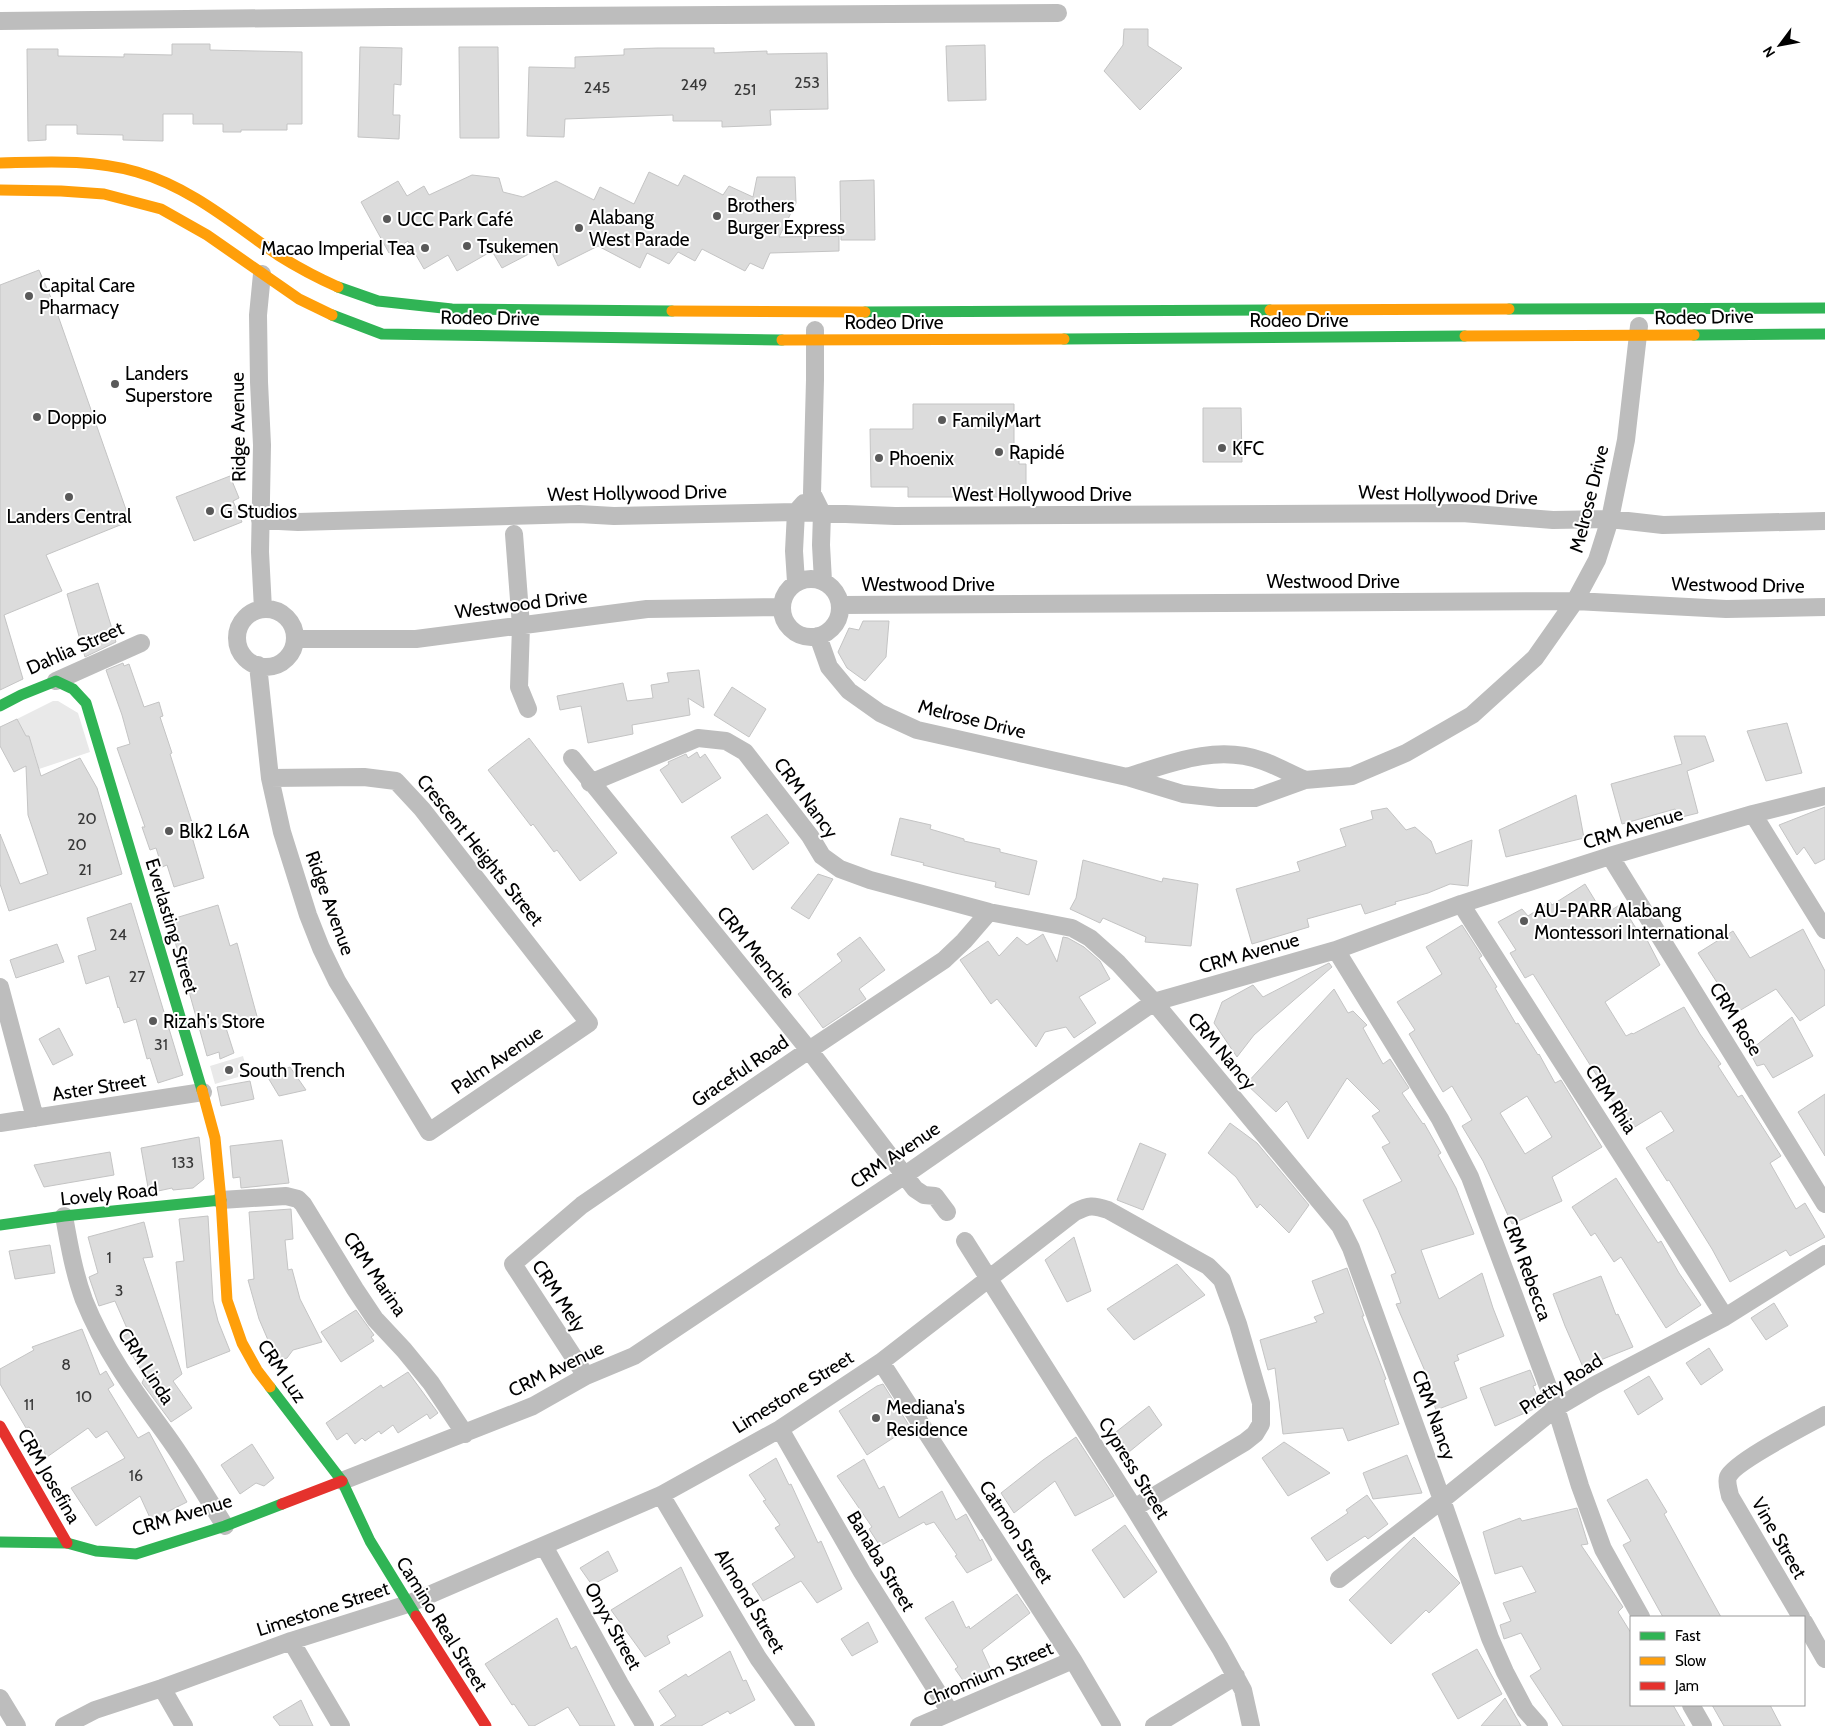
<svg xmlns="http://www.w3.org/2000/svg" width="1825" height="1726" font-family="Cabin,sans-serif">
	<rect width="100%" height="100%" fill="#fff"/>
	<path fill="#e9e9e9" d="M53,701H58L78,713L90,752L39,769L34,751L17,719Z
		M243,1056L248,1074L215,1084L210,1066Z"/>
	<path fill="#dcdcdc" stroke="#c4c4c4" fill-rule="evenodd" d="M1124,29H1148V46L1182,68L1140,110L1104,71L1123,45Z
		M172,44H210V50L302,52V124H287V130H241V132H223V124H193V114H163V141L123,140V135L77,134V125H46V140L28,141L27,49H58V56L124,57V54L172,55Z
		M985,45L986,100L948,101L946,46Z
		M360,47L402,48L401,85L394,84L393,115H400L399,139L358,137Z
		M459,47H498L499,138H460Z
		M658,48H714V53L767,51V54L827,53L828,109L770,110L771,125L722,127V121H673V115L565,119L564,137L527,136L529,67L575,68V57L624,55V49Z
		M649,172L678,186L684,175L723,195L729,186L753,197L757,177H795L796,203L779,237L839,236V251L770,253L763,269L750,263L745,271L702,249L695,261L678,252L669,264L647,253L640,268L598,246L558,266L548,244L502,268L492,251L457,271L448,255L424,269L408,241L389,253L361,202L398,181L407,196L424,186L429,195L472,175L499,178L503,192L523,197L556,181L594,200L600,187L634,204Z
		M874,180L875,240H841L840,181Z
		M39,270L55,307L130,521L46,555L62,591L4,615L23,679L0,690V285Z
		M913,404H1014V459H1019V464H1026V497H908V487H871L870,429H913Z
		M1203,408H1241L1242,462H1203Z
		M230,476L239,498L233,501L242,522L194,541L176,497Z
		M98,583L116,642L85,657L67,594Z
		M863,621H889L886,657L865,681L847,668L838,652L849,628L859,630Z
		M123,663L124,666L129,664L144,707L159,702L163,716L160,717L172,753L170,754L196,835L192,837L204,878L174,887L167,865L162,867L156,848L150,850L142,827H145L117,748L130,744L122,715L106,670Z
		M699,670L704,708L688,698L690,715L632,725L633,734L588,743L581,706L560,710L557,696L623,683L627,701L653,698L651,685L669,682L667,673Z
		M732,687L766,709L749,737L714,715Z
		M17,719L26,736H29L41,776L80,758L97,788L122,874L9,911L0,884V834L20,884L48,874L28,815L26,766L14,772L0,746V727Z
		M1787,723L1802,773L1766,781L1747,731Z
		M1674,736H1705L1714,761L1687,771L1698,813L1678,818L1675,809L1622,824L1611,784L1682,764Z
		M529,738L617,853L580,881L557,850L554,852L533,824L531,826L488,770Z
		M697,752L700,758L705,754L721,778L682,803L660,770L669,764L668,762L686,754L688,758Z
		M1576,795L1584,838L1506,857L1499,830Z
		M1825,807V859L1815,864L1804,847L1797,855L1779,825Z
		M1387,808L1406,830L1415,827L1431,841L1436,854L1472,840L1468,886L1450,884L1428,893L1395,902L1396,904L1365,914L1361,904L1307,919L1309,927L1252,944L1236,889L1300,871L1297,862L1346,846L1340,829L1373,819L1371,811Z
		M767,814L789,843L753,870L731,837Z
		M900,818L931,825L930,829L964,839V841L1000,849V852L1037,861L1029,895L995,887L996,882L955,873L923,865L924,863L891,855Z
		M1083,860L1162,882L1163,878L1198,884L1191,946L1145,942L1146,937L1103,918L1100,923L1070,909L1076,898Z
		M818,874L833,879L809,919L791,908Z
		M1585,884L1604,915L1621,904L1642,938L1645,936L1660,965L1605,1002L1626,1036L1632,1033L1633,1034L1684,1007L1700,1034L1721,1064L1718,1066L1738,1097L1742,1095L1781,1156L1770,1163L1796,1209L1805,1203L1825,1237L1790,1256L1786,1250L1730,1282L1712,1249L1669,1180L1667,1181L1646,1148L1674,1131L1661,1111L1633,1128L1626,1117L1624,1119L1533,974L1525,978L1510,953L1516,950L1498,922L1522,909L1528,916L1550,902L1552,905Z
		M131,903L183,1075L158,1083L150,1058L147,1059L136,1019L124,1023L119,1007L118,1008L109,976L86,984L78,956L96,950L87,918Z
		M218,905L230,946L237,943L258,1020L226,1028L234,1053L220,1059L219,1052L207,1056L169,920Z
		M1462,925L1482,956L1479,958L1497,987L1495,988L1516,1024L1518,1023L1538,1055L1539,1054L1555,1083L1561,1080L1602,1147L1552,1177L1562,1201L1512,1224L1483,1161L1462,1126L1472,1120L1452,1086L1443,1092L1409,1034L1415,1030L1397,1002L1442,974L1426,947ZM1527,1096L1552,1137L1525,1154L1500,1113Z
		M1803,929L1825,971V1005L1800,1021L1776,989L1734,1014L1718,984L1698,953L1733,931L1750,958Z
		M1043,934L1057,962L1063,937L1068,938L1084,947L1100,961L1110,979L1079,997L1096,1023L1074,1038L1066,1027L1045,1032L1036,1047L997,999L991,1004L960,960L988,941L999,956L1017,937L1027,945Z
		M860,937L885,970L859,989L866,999L823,1028L798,994L842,961L837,954Z
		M57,944L64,962L16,978L10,960Z
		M1329,963L1332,967L1254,1035L1237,1057L1214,1023L1222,1002L1253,985L1263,997Z
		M1334,989L1348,1013L1353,1011L1367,1025L1363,1028L1383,1064L1390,1059L1409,1088L1402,1093L1423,1124L1424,1123L1441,1153L1438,1155L1456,1188L1474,1234L1421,1250L1439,1299L1482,1273L1493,1308L1504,1336L1457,1355L1459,1360L1454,1362L1467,1398L1436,1410L1425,1379L1428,1378L1396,1304L1401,1303L1391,1275L1396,1273L1378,1230L1363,1200L1402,1181L1382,1147L1390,1143L1372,1116L1380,1111L1347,1078L1308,1139L1287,1101L1276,1112L1246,1084Z
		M1792,1017L1813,1056L1773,1078L1764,1064L1757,1066L1749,1051Z
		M59,1028L73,1055L53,1065L39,1039Z
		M290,1067L306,1090L279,1096L267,1076Z
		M250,1081L254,1099L221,1106L217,1087Z
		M1825,1094V1156L1798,1112Z
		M1230,1123L1257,1143L1309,1205L1289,1233L1260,1204L1257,1208L1236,1177L1208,1153Z
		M199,1137L204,1179L193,1188L173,1190L172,1188L149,1193L141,1148Z
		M282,1140L289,1183L241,1188L240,1177L233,1178L230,1146Z
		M1140,1143L1166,1154L1143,1210L1117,1200Z
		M110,1152L114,1175L44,1187L34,1165Z
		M1616,1178L1658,1243L1661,1241L1679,1273L1701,1305L1666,1328L1621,1257L1614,1262L1595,1233L1591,1236L1572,1207Z
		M291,1209L293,1239L285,1240L288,1270L292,1269L300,1299L322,1342L293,1350L287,1358L277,1361L259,1319L248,1280L254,1279L249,1212Z
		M208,1216L213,1301L218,1321L230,1351L187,1368L176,1262L184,1261L179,1219Z
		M144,1222L153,1257L143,1258L182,1374L173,1381L192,1408L171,1422L142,1383L145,1376L121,1337L129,1333L115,1301L99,1306L89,1277L98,1273L88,1237Z
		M1074,1237L1091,1291L1067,1302L1045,1260Z
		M50,1245L55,1273L15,1279L9,1251Z
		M1177,1264L1205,1295L1134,1340L1107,1309Z
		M1347,1268L1364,1316H1362L1386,1379L1384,1380L1399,1424L1348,1441L1343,1428L1283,1434L1275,1368L1268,1370L1260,1340L1317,1322L1314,1317L1324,1313L1312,1281Z
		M1601,1276L1616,1315L1618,1314L1633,1347L1583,1367L1565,1326L1553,1294Z
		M1774,1303L1788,1326L1766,1340L1751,1318Z
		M356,1310L374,1335L371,1337L374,1341L341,1362L321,1332Z
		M82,1329L100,1375L106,1371L114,1385L108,1389L138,1438L149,1432L187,1502L151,1520L140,1496L96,1526L71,1488L125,1458L107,1431L96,1438L88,1428L47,1457L29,1427L26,1428L0,1384V1369L34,1350L32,1347Z
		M1709,1348L1723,1370L1701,1385L1686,1363Z
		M1530,1370L1536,1385L1533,1386L1541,1406L1495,1426L1480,1388Z
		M408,1372L438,1413L430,1419L427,1414L398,1433L393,1425L381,1434L379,1431L365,1441L362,1438L355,1444L347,1433L337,1440L326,1423L381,1385L383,1388Z
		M1649,1376L1663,1399L1638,1415L1624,1391Z
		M883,1384L910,1427L867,1455L839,1411L877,1386Z
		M1149,1406L1162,1425L1129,1452L1116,1432Z
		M1076,1437L1114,1496L1075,1516L1055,1481L1014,1513L1001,1493L1043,1460Z
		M1284,1442L1330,1473L1288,1496L1262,1458Z
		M252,1444L274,1478L264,1486L256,1483L240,1494L221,1465Z
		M1407,1455L1422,1493L1373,1499L1363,1473Z
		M776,1458L789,1485L791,1484L818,1543L821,1541L842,1589L817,1603L801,1581L763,1601L752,1584L795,1557L775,1528L780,1525L763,1501L766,1500L749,1475Z
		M864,1459L879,1489L884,1486L899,1518L942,1491L956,1520L966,1514L980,1541L982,1539L992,1560L967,1573L955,1556L957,1555L934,1522L926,1525L924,1522L880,1546L869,1529L872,1527L837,1476Z
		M1647,1479L1667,1512L1664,1514L1721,1617H1663L1623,1545L1631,1541L1607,1500Z
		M1367,1495L1388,1524L1368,1539L1365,1536L1327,1561L1311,1538L1348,1513L1346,1510Z
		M1577,1508L1588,1544L1581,1545L1623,1607L1618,1612L1631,1633V1705H1673L1685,1726H1563L1530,1676L1541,1669L1521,1633L1504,1639L1500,1625L1511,1621L1503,1603L1536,1592L1522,1566L1495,1574L1483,1532L1520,1518L1522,1521Z
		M1125,1525L1157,1572L1124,1598L1092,1550Z
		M1414,1537L1460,1583L1429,1613L1426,1610L1391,1644L1349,1600Z
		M608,1551L618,1571L592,1585L580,1568Z
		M681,1567L703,1616L667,1636L670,1643L645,1657L611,1610Z
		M1017,1594L1030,1613L982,1650L992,1672L967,1686L955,1669L958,1667L925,1618L953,1601L966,1628L969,1626L970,1629Z
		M557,1618L571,1649L576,1646L615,1726H580L568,1707L534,1726H529L514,1704L512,1705L485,1664Z
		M868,1622L878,1642L852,1656L841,1639Z
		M1477,1649L1502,1694L1458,1719L1432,1674Z
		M730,1651L743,1681L746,1680L755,1700L730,1714L728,1711L701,1726H660L676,1716L659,1691L686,1674L688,1677Z
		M1505,1698L1521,1726H1481Z
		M301,1700L313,1726H280L273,1717Z
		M1712,1705H1770L1781,1726H1724Z"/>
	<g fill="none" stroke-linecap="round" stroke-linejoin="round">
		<path stroke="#bdbdbd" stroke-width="18" d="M0,21L390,17L1058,13
			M262,274L258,315L259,382L262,445L260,552L263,609
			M815,330V380L812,493L822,513L821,545L823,581
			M260,520L298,522L579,514L614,516L796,512L895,516L1462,513L1553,520L1610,519L1663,525L1825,521
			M514,534L521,626L519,687L528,709
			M782 608a29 29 0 1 1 58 0a29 29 0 1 1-58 0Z
			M796,582L794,551L796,512L804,503
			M841,605L1575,601L1726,609L1825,607
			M237 638a29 29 0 1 1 58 0a29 29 0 1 1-58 0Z
			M818,636L829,667L849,691L880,713L917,730L1127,777L1183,794L1219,798H1255L1305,780L1352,776L1406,753L1472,715L1535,658L1575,601L1597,560L1610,519L1626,440L1639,326
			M295,639H416L647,609L782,607
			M258,665L270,778L282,832L308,915L321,948L337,981L429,1132L589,1023L422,809L396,781L364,777L270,778
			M56,681L141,643
			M572,758L809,1050L915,1189L924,1195L935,1196L947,1212
			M1127,777C1171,763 1217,744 1263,761C1277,766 1291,774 1305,780
			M590,783L698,738L726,741L745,752L810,836L822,856L840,869L870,880L989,912L1072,928L1090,938L1118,963L1154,1002L1340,1226L1351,1248L1442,1500L1490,1638L1505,1672L1525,1710L1539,1726
			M1753,814L1825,930
			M1610,856L1825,1204
			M1461,904L1725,1317
			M1336,950L1440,1119L1470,1177L1556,1408L1580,1486L1603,1549L1641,1617
			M0,987L35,1118
			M0,1123L203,1092
			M221,1200L286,1196L298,1199L303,1204L355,1289L375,1319L404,1350L431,1383L465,1434
			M64,1216C69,1244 74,1273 84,1300C105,1352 135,1392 167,1436C188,1465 206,1496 225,1526
			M965,1241L1134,1508L1220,1648L1243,1690L1251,1726
			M881,1362L1073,1660L1112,1726
			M586,1376L513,1264L582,1205L809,1050L944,960L964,941L989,912
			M780,1429L862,1572L950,1712
			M342,1481L533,1406L586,1376L634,1356L905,1175L1154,1002L1336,950L1461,904L1610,856L1753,814L1825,796
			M661,1495L758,1658L806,1726
			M544,1546L620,1684L645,1726
			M1339,1579L1442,1500L1556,1408L1595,1385L1725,1317L1825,1254
			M1801,1617L1730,1496C1729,1490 1726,1483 1728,1477C1734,1462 1807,1425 1825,1415
			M1804,1622L1825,1659
			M291,1641L341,1726
			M162,1688L184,1726
			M0,1698L17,1726
			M1691,1705L1703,1726
			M64,1726L95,1710L162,1688L291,1641L408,1604L661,1495L780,1429L881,1362L1075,1212C1089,1205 1093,1205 1108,1210L1208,1266L1222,1280L1238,1324L1261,1403V1424L1255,1434L1245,1442L1134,1508
			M919,1726L1073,1660
			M1154,1726L1236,1676"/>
		<path stroke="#30b455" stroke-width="11" d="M338,287L378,301L452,309L672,311
			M1509,309L1825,308
			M865,312L1270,310
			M332,315L382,334L782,340
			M1694,335L1825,334
			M1064,339L1465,336
			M0,706L21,695L56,681L73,689L86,703L202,1090
			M0,1225L64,1216L221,1200
			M270,1387L342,1481L370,1541L416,1616
			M0,1542L67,1543L96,1551L136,1554L225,1526L282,1504"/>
		<path stroke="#ff9f0a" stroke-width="11" d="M0,163C46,162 92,159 137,172C190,187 233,224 278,255C297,267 318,278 338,287
			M0,190L61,191L104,194L161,209L207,235L299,299L332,315
			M1270,310L1509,309
			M672,311L865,312
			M1465,336L1694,335
			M782,340L1064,339
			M202,1090L215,1138L221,1200L227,1300L242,1343L257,1370L270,1387"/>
		<path stroke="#e5322d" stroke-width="11" d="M0,1426L67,1543
			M282,1504L342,1481
			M416,1616L486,1726"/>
	</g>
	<g fill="#595959" stroke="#fff" stroke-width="2">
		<circle cx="717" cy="216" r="5"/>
		<circle cx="387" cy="219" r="5"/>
		<circle cx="579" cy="228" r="5"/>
		<circle cx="467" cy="246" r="5"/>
		<circle cx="425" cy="248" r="5"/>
		<circle cx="29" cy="296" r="5"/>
		<circle cx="115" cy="384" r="5"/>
		<circle cx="37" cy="417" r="5"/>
		<circle cx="942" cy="420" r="5"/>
		<circle cx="1222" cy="448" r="5"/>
		<circle cx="999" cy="452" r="5"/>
		<circle cx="879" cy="458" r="5"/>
		<circle cx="69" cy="497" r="5"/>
		<circle cx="210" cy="511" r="5"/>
		<circle cx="169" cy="831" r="5"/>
		<circle cx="1524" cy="921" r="5"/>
		<circle cx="153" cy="1021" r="5"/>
		<circle cx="229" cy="1070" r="5"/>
		<circle cx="876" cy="1418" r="5"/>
	</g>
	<g text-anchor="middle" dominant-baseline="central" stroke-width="4" stroke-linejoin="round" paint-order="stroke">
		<g font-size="16" fill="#373737">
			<text x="807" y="82">253</text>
			<text x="694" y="84">249</text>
			<text x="597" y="87">245</text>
			<text x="745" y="89">251</text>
			<text x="87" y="818">20</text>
			<text x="77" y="844">20</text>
			<text x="85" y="869">21</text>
			<text x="118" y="934">24</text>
			<text x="137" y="976">27</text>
			<text x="161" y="1044">31</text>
			<text x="183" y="1162">133</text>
			<text x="109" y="1257">1</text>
			<text x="119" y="1290">3</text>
			<text x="66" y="1364">8</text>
			<text x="84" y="1396">10</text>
			<text x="29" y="1404">11</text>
			<text x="136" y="1475">16</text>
		</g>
		<g font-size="19" fill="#000" stroke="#fff" text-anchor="start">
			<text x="727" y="205">Brothers<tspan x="727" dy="22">Burger Express</tspan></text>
			<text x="589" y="217">Alabang<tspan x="589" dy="22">West Parade</tspan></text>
			<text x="397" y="219">UCC Park Café</text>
			<text x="477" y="246">Tsukemen</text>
			<text x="415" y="248" text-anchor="end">Macao Imperial Tea</text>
			<text x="39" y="285">Capital Care<tspan x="39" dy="22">Pharmacy</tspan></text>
			<text x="125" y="373">Landers<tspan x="125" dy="22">Superstore</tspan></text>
			<text x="47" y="417">Doppio</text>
			<text x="952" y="420">FamilyMart</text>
			<text x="1232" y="448">KFC</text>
			<text x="1009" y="452">Rapidé</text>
			<text x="889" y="458">Phoenix</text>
			<text x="220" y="511">G Studios</text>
			<text x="69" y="516" text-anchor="middle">Landers Central</text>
			<text x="179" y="831">Blk2 L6A</text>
			<text x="1534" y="910">AU-PARR Alabang<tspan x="1534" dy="22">Montessori International</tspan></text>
			<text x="163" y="1021">Rizah's Store</text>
			<text x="239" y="1070">South Trench</text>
			<text x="886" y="1407">Mediana's<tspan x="886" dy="22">Residence</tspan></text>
		</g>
		<g font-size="19" fill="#000" stroke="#fff">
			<text transform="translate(1704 317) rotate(-1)">Rodeo Drive</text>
			<text transform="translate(490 318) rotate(1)">Rodeo Drive</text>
			<text x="1299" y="320">Rodeo Drive</text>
			<text x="894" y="322">Rodeo Drive</text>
			<text transform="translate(238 427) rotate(-91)">Ridge Avenue</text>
			<text transform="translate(637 493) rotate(-1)">West Hollywood Drive</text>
			<text x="1042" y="494">West Hollywood Drive</text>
			<text transform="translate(1448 495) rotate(2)">West Hollywood Drive</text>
			<text transform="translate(1589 499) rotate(-76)">Melrose Drive</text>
			<text x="1333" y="581">Westwood Drive</text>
			<text x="928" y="584">Westwood Drive</text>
			<text transform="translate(1738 585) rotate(1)">Westwood Drive</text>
			<text transform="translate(521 604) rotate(-7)">Westwood Drive</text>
			<text transform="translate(75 648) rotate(-24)">Dahlia Street</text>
			<text transform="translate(972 719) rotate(14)">Melrose Drive</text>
			<text transform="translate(806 798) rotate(54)">CRM Nancy</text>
			<text transform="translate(1633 828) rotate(-17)">CRM Avenue</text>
			<text transform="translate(480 850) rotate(51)">Crescent Heights Street</text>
			<text transform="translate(330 903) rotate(70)">Ridge Avenue</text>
			<text transform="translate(172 926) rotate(73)">Everlasting Street</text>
			<text transform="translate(756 952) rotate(51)">CRM Menchie</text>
			<text transform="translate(1249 953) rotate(-16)">CRM Avenue</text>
			<text transform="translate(1736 1019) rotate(58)">CRM Rose</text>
			<text transform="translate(1222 1051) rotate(50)">CRM Nancy</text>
			<text transform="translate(497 1060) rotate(-34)">Palm Avenue</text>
			<text transform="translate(740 1071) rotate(-34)">Graceful Road</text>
			<text transform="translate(99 1087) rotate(-9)">Aster Street</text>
			<text transform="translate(1611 1099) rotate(57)">CRM Rhia</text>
			<text transform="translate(895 1155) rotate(-34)">CRM Avenue</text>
			<text transform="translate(109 1194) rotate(-6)">Lovely Road</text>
			<text transform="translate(1527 1268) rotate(70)">CRM Rebecca</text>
			<text transform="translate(375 1274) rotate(56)">CRM Marina</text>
			<text transform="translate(559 1296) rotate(57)">CRM Mely</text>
			<text transform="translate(146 1366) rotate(57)">CRM Linda</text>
			<text transform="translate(556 1369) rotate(-26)">CRM Avenue</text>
			<text transform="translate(282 1371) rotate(56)">CRM Luz</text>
			<text transform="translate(1561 1384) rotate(-33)">Pretty Road</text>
			<text transform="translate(793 1392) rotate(-32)">Limestone Street</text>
			<text transform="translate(1434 1415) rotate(70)">CRM Nancy</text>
			<text transform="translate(1134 1468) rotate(58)">Cypress Street</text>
			<text transform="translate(49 1476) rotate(60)">CRM Josefina</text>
			<text transform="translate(182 1515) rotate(-17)">CRM Avenue</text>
			<text transform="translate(1016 1532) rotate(57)">Catmon Street</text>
			<text transform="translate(1779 1538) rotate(60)">Vine Street</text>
			<text transform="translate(881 1561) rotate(59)">Banaba Street</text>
			<text transform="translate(750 1601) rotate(59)">Almond Street</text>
			<text transform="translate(323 1609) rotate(-18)">Limestone Street</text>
			<text transform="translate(442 1624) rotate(58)">Camino Real Street</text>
			<text transform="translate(613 1626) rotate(61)">Onyx Street</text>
			<text transform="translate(988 1674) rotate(-23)">Chromium Street</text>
		</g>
	</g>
	<rect x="1630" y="1616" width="175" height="90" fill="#ffffff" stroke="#999999"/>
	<rect x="1640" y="1632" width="25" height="8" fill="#30b455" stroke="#999999"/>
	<text x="1675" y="1641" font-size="15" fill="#000000">Fast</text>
	<rect x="1640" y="1657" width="25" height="8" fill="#ff9f0a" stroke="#999999"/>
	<text x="1675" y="1666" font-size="15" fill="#000000">Slow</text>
	<rect x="1640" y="1682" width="25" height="8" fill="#e5322d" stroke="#999999"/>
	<text x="1675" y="1691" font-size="15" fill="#000000">Jam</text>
	<g transform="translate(1780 45) rotate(238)" stroke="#ffffff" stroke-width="4" paint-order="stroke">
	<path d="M0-4L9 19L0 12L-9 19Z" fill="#000000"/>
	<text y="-8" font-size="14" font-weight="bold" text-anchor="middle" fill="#000000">N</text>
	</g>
</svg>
